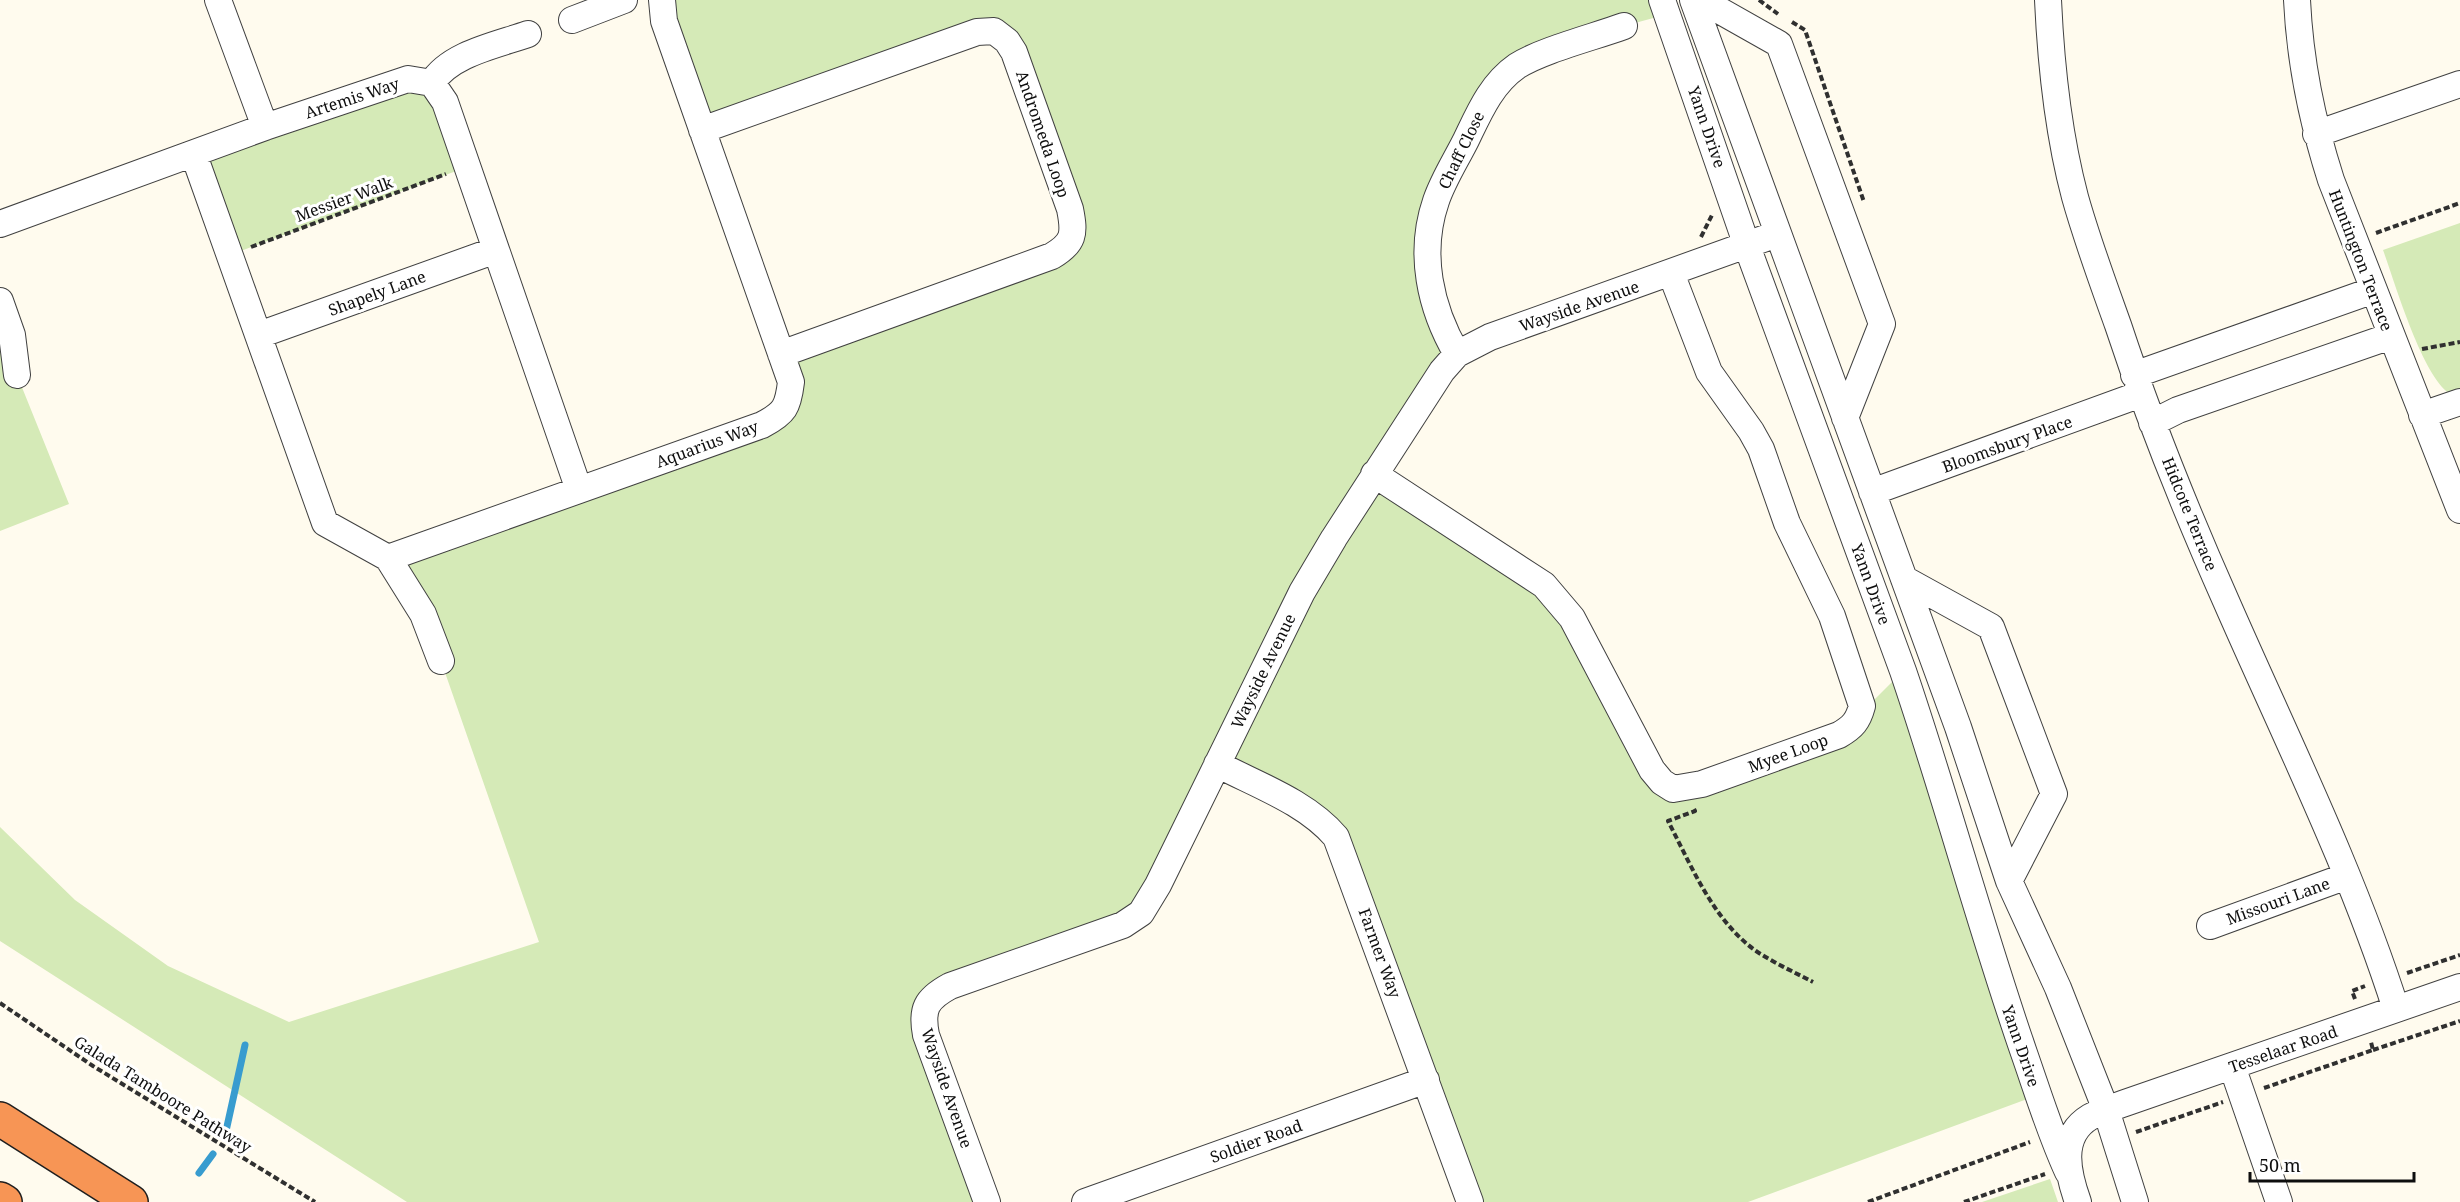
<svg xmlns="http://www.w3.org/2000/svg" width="2460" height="1202" font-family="'Noto Serif',serif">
	<rect width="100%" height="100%" fill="#fffbee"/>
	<path fill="#d5eab7" d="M662,0H1662L1668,14L1624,26L1518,66L1430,221L1457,354L1374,474L1529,575L1662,782L1839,735L1903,671L2038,1095L1748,1202H1470L1342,849L1217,764L1148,905L925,1010L987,1202H407L0,941V827L75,900L168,966L289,1022L539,942L441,661L388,558L779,416L781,354L1072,239L995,31L702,130Z
		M425,81L467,167L230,255L194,155Z
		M2460,223V389L2449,393C2422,375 2395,283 2383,250Z
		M0,301L17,375L69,504L0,531Z
		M2050,1179L2058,1202H1982Z"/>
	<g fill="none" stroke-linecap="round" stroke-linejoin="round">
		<path stroke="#389ccf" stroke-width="7" d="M226,1131L245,1045
			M199,1173L213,1154"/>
		<defs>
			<path id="minor" d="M218,0L265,127
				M1662,0L1747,246L1903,671C1946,797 1980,926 2024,1053C2038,1093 2050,1133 2068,1172
				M1693,0L1958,727L2009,881L2058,988L2106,1110L2135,1202
				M1701,0L1779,44L1882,324L1845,418
				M2048,0C2051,66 2058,133 2075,197C2087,240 2103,283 2118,325C2149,419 2186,511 2226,601C2285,736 2351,868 2396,1009
				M2297,0C2300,63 2312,121 2331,180L2460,510
				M572,20L624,0
				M432,83C449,54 497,45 528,34
				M702,130L977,32L994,31L1007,41L1014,52L1070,209C1075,234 1074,243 1052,256L781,354
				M2316,134L2460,84
				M194,155L325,523L388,558L423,614L441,661
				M0,224L265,127L408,79L432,83L445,102L579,490
				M0,301L12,335L17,375
				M259,335L496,250
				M1457,354C1430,308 1418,253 1436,201C1443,180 1456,160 1466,140C1479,113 1491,84 1517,66C1542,50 1594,37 1624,26
				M2134,375L2374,290
				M2422,415L2460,402
				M2152,423L2178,410L2391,336
				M1374,474L1544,585L1572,618L1652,770L1662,782L1673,789L1702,784L1839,735C1853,727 1858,721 1862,706L1832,616L1787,523L1761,449L1751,431L1709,372L1671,273
				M1872,492L2141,394
				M388,558L762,425C785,413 788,407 791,382L664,21L662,0
				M1904,579L1991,627L2054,794L2009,881
				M1217,764C1257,785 1306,802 1336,837L1470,1202
				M2210,926L2347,876
				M2232,1066L2279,1202
				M987,1202L926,1035C921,1009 926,999 950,986L1123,925L1141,913L1158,885L1302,592L1334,538L1442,371L1457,354L1490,337L1777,234
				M1085,1202L1426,1080
				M2078,1202C2068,1174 2058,1136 2090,1117C2101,1111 2114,1107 2125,1103L2460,987"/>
			<path id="highway" d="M0,1119L131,1202
				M0,1199L5,1202"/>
		</defs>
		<use href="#minor" stroke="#414141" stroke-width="28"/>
		<use href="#highway" stroke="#1f1f1f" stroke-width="36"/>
		<path stroke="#303030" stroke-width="4" stroke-dasharray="6 3" stroke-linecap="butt" d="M1759,0L1778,14
			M1792,22L1805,30L1864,202
			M2376,233L2460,203
			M1701,237L1712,215
			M251,247L446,174
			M2422,349L2460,342
			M1694,809L1695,811L1668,821C1692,867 1713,920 1756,951C1774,963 1794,972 1813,982
			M2407,973L2460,955
			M2355,999L2352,991L2365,986
			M0,1003L93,1066L315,1202
			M2373,1050L2460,1021
			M2264,1088L2373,1050L2371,1042
			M2136,1132L2223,1102
			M1868,1202L2030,1142
			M1964,1202L2045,1174"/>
		<use href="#minor" stroke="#fff" stroke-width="26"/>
		<use href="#highway" stroke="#f79555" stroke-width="33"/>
	</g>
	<g text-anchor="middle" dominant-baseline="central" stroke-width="6" stroke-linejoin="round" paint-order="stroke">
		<g font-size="16" fill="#0e0e0e" stroke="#fff">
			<text transform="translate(352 98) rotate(-18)">Artemis Way</text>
			<text transform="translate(1707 127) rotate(71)">Yann Drive</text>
			<text transform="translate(1043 134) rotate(71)">Andromeda Loop</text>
			<text transform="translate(1461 150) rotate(-64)">Chaff Close</text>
			<text transform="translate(344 199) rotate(-20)">Messier Walk</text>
			<text transform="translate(2361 260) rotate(69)">Huntington Terrace</text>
			<text transform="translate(377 293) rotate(-20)">Shapely Lane</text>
			<text transform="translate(1579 306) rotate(-19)">Wayside Avenue</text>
			<text transform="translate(707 444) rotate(-20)">Aquarius Way</text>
			<text transform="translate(2007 444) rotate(-20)">Bloomsbury Place</text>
			<text transform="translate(2190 514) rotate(68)">Hidcote Terrace</text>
			<text transform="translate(1871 584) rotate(70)">Yann Drive</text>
			<text transform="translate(1263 671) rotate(-64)">Wayside Avenue</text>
			<text transform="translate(1788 753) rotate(-20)">Myee Loop</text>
			<text transform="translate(2278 901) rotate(-20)">Missouri Lane</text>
			<text transform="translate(1380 953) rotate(70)">Farmer Way</text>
			<text transform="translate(2021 1046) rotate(71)">Yann Drive</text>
			<text transform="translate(2283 1049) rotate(-19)">Tesselaar Road</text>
			<text transform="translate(947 1088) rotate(71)">Wayside Avenue</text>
			<text transform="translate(163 1094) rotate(32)">Galada Tamboore Pathway</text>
			<text transform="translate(1256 1141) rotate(-20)">Soldier Road</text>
		</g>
	</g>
	<path d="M2250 1172v9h164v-9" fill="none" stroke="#0e0e0e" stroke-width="3"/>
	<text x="2259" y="1172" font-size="18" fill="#0e0e0e" stroke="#ffffff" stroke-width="4.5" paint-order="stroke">50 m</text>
</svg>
